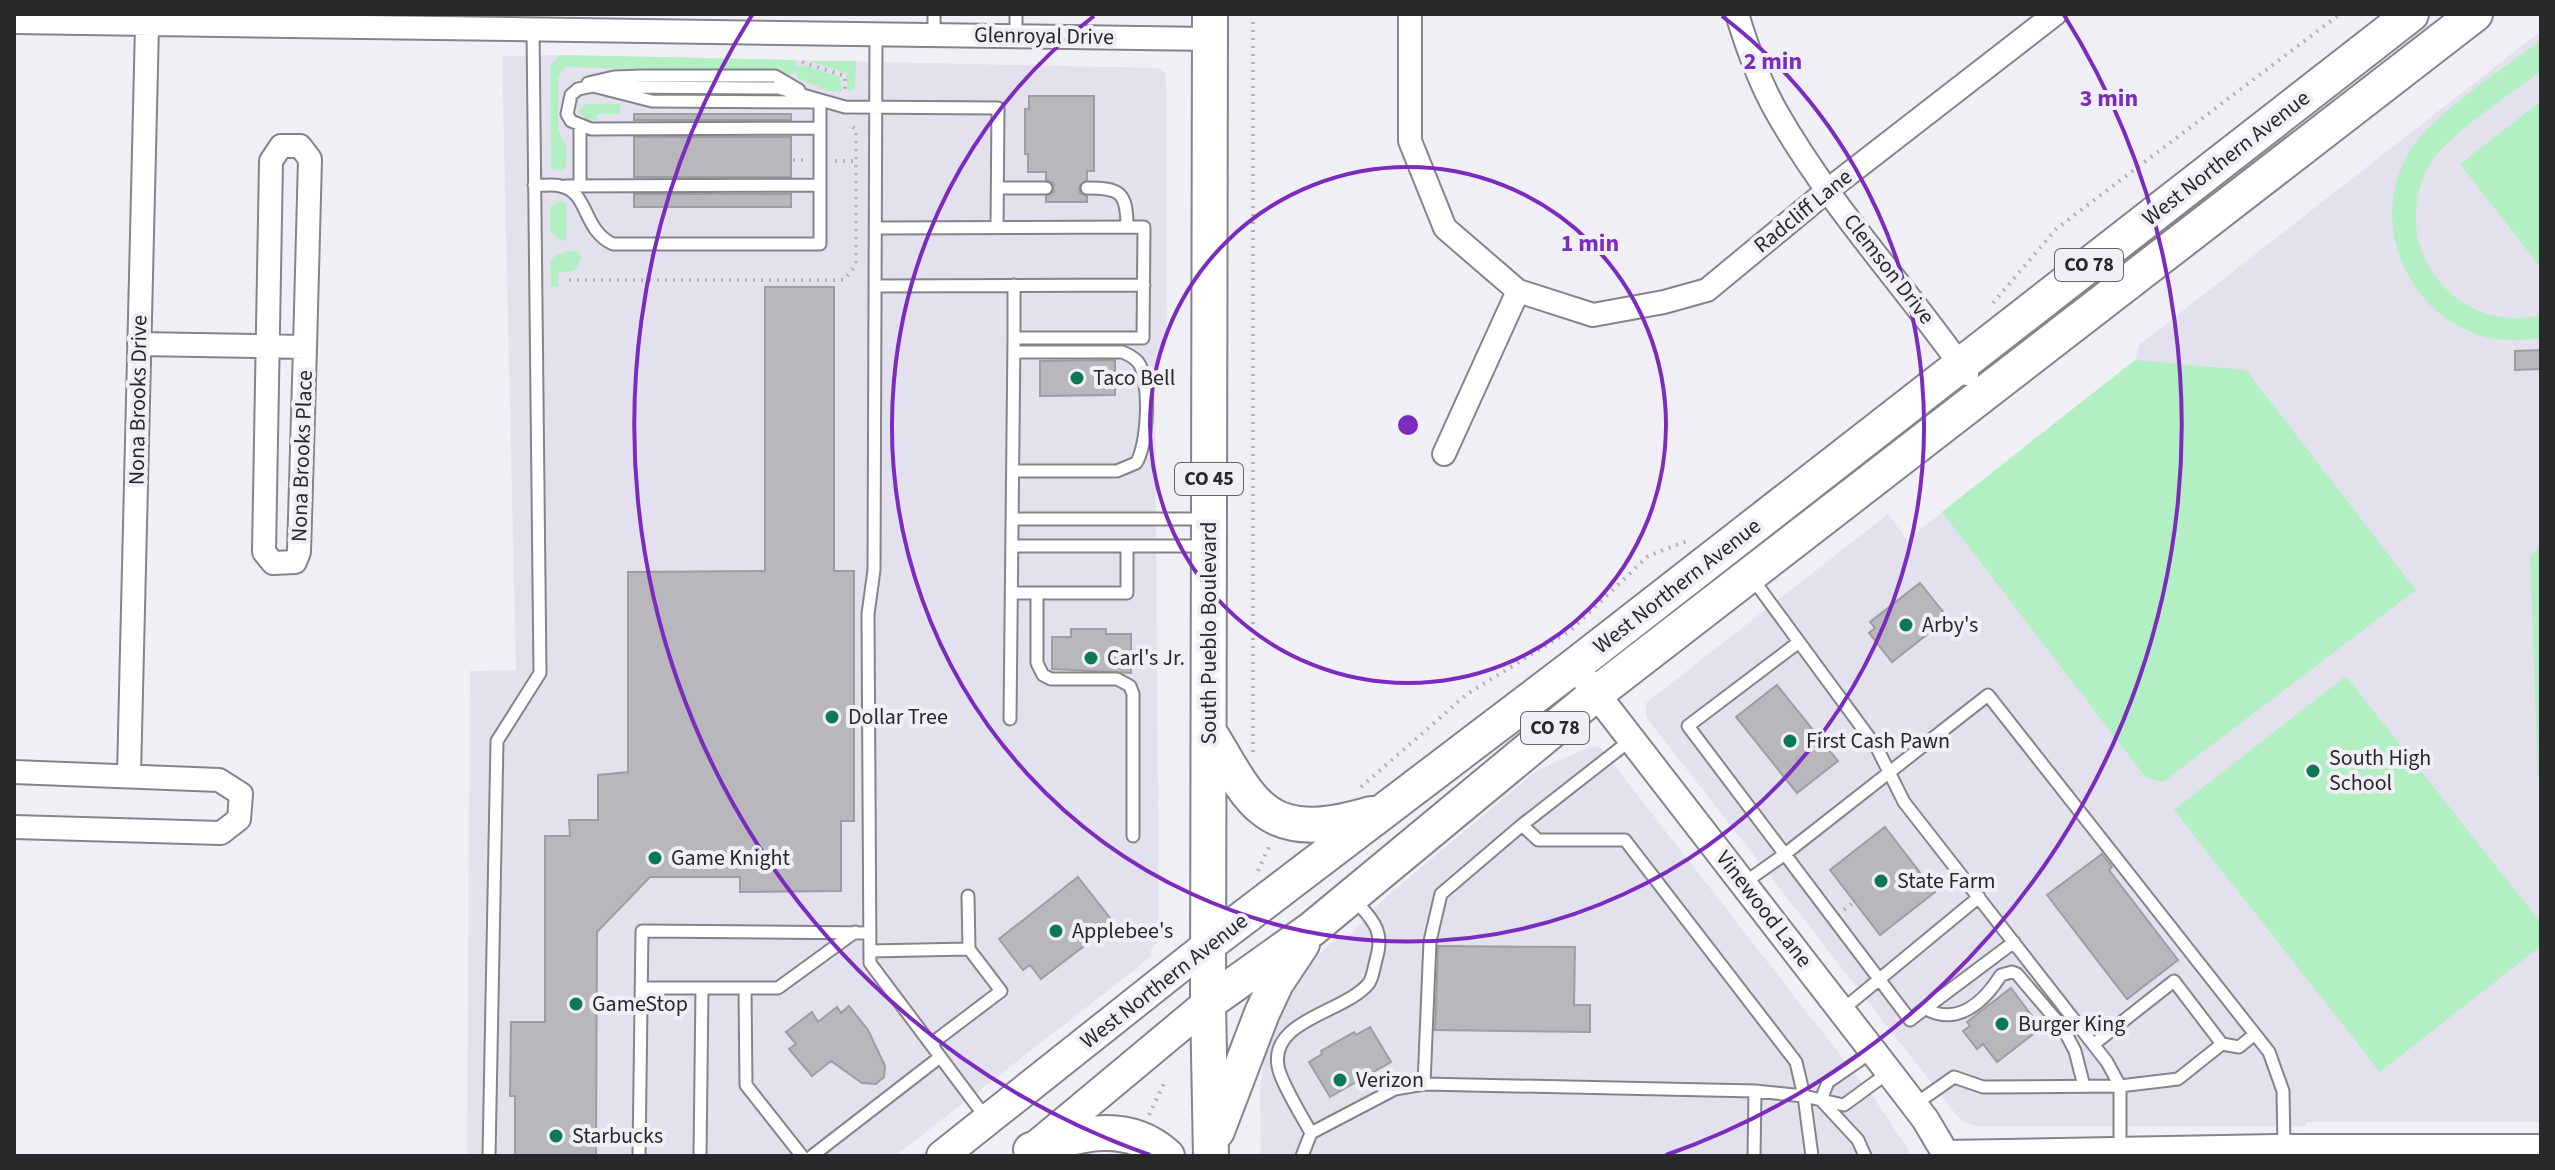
<svg xmlns="http://www.w3.org/2000/svg" width="2555" height="1170" font-family="'Source Sans 3',sans-serif">
	<rect width="100%" height="100%" fill="#f0eff5"/>
	<path fill="#e3e1ee" d="M2541,31V1122H2306L2305,1126H1977L1966,1123L1958,1117L1646,717V703L1888,514L1907,540L2135,361L2139,345Z
		M560,55L1159,68L1166,74L1167,344L1155,372L1159,939L1151,950V956L1133,971L895,1156H467L470,671L516,670L502,56Z
		M1592,746L1600,747L1876,1101L1912,1156H1261L1260,1090L1265,1050L1290,989L1308,965L1339,936L1348,937L1387,896L1536,771Z"/>
	<path fill="#b2efc2" d="M2541,40V71C2512,93 2452,132 2433,160C2382,237 2451,337 2541,315V337C2438,361 2358,246 2407,156C2428,116 2504,69 2541,40Z
		M560,55L795,60L796,67L807,66L840,77L842,91H828L797,78V72H791V76L781,72L565,67L558,76V131L566,145V166L562,171L553,170L551,167L550,65Z
		M809,61H856L855,89L848,91L846,73Z
		M2541,101V268L2460,164Z
		M586,104H620V114H597V120H585L578,111Z
		M560,201L566,204V241L561,240L550,232V207Z
		M566,251L580,252L581,260L574,271L559,272L558,287L551,286L550,261L555,256Z
		M2135,360L2246,370L2416,590L2163,782L2146,778L1942,512Z
		M2541,545V777L2538,776L2530,556Z
		M2346,676L2541,923V946L2380,1072L2174,810Z"/>
	<path fill="#b8b7bc" stroke="#9e9da2" stroke-width="2" d="M1029,96H1094V171H1087V180L1079,187L1080,193L1087,196V202H1046V196L1054,192L1053,183L1046,180V172H1028V154H1025V109H1029Z
		M634,114H791V120H634Z
		M634,137H791V177H634Z
		M634,194H791V207H634Z
		M765,287H834V571H854V821H841V891L740,892V877H650L597,932L596,1156H515V1096H510L511,1022H545V836H570L569,820H598V775L628,772V572L765,571Z
		M2541,350V369L2515,370V351Z
		M1115,360V395L1040,396V361Z
		M1920,583L1948,618L1892,662L1869,633L1875,628L1870,622Z
		M1071,629H1106V634H1131V673L1052,669V637H1071Z
		M1777,685L1838,761L1797,793L1736,717Z
		M1885,827L1935,892L1880,935L1830,870Z
		M2102,854L2112,867L2109,870L2178,960L2127,999L2047,895Z
		M1078,877L1114,923L1041,979L1030,965L1023,970L999,939Z
		M1438,946L1575,947L1574,1005H1590V1032L1435,1030Z
		M2011,988L2041,1028L1997,1062L1983,1044L1977,1049L1963,1031L1970,1026L1967,1022Z
		M849,1006L868,1030L885,1066L884,1077L876,1084L862,1083L831,1061L812,1076L789,1049L796,1044L786,1032L812,1012L818,1022L837,1007L841,1013Z
		M1370,1027L1391,1062L1330,1097L1309,1062L1322,1054L1321,1051L1354,1032L1356,1035Z"/>
	<g fill="none" stroke-linecap="round" stroke-linejoin="round">
		<defs>
			<path id="service" d="M876,33L874,570L868,614L870,963L986,1118
				M934,33V14
				M1016,34V14
				M588,83L614,77L642,76H775L799,90
				M613,87L778,88L845,107L998,108L997,227
				M820,102L652,101L593,86L578,89L571,95L567,114L571,121L591,129L820,128
				M580,126V186
				M534,185C543,186 552,184 560,186C589,191 582,230 613,244H820V102
				M565,186L820,185
				M998,188H1046
				M1087,188C1120,188 1127,192 1127,227
				M875,228L1144,227L1143,338H1014L1010,719
				M1014,285V338
				M875,286L1144,285
				M1014,471H1117L1136,463C1148,446 1151,379 1138,362C1133,357 1128,354 1122,352H1014
				M1013,519H1204
				M1013,546H1204
				M1752,578L1877,748L1904,802L2107,1062L2120,1086V1149
				M1012,593H1127V546
				M1037,593V663L1043,675L1051,679H1117L1130,686L1133,694V836
				M1799,642L1688,726L1910,1020L2014,942
				M1522,825L1632,739
				M1744,883L1785,854L1988,695L2269,1052L2283,1091L2284,1146
				M1355,900C1373,921 1385,930 1376,960C1374,967 1373,977 1369,983C1345,1013 1270,1019 1278,1066C1280,1081 1303,1118 1311,1133L1395,1089L1424,1084L1755,1091L1804,1096L1821,1100L1858,1140L1865,1156
				M870,951L969,949
				M641,988H778L855,932
				M745,988L746,1085L802,1156
				M1926,1009C1958,1026 1984,1002 2001,975L2012,972L2017,974L2063,1028L2075,1051L2084,1086
				M1842,1010L1979,897
				M931,1044L1001,991L969,949L968,896
				M2094,1044L2174,981L2222,1044L2239,1047L2255,1034
				M1873,1051L1828,1082L1821,1100L1844,1105L1889,1072
				M1424,1084L1430,941L1441,894L1522,825L1538,840H1625L1796,1062L1804,1096L1812,1156
				M1914,1105L1954,1077L1983,1087L2120,1086L2178,1079L2222,1044
				M489,1156L497,741L540,673L533,29
				M639,1156L642,931L870,933
				M700,1156L702,988
				M812,1156L940,1057
				M1302,1156L1311,1133
				M1754,1156L1755,1091"/>
			<path id="minor" d="M1410,14V141L1445,228L1518,291
				M1737,14C1747,47 1759,81 1776,111C1829,205 1905,286 1967,374
				M14,22L1210,39
				M139,344L305,347L310,159L300,146H281L271,161L264,552L273,563L295,562L299,552L305,347
				M1444,454L1518,291L1593,315L1664,302L1707,290L1828,190L2055,14
				M14,772L219,780L241,794L239,819L221,833L14,827
				M129,775L147,26
				M1946,1152L2276,1146H2541"/>
			<path id="tertiary" d="M1587,682L1889,1072L1925,1119L1947,1156"/>
			<path id="secondary" d="M1034,1148L1208,1003
				M942,1156L1209,944"/>
			<path id="primary" d="M1210,14L1208,1003L1211,1156
				M1209,732C1224,755 1242,793 1263,809C1293,834 1337,824 1371,814
				M1209,944L1573,667L2411,14
				M1208,1003L1312,929L1597,693L2475,14
				M1217,1131L1262,1013L1276,983L1302,944
				M1031,1150C1078,1134 1126,1119 1167,1156"/>
		</defs>
		<use href="#service" stroke="#85848a" stroke-width="15"/>
		<use href="#minor" stroke="#85848a" stroke-width="26"/>
		<use href="#tertiary" stroke="#85848a" stroke-width="30"/>
		<use href="#secondary" stroke="#85848a" stroke-width="34"/>
		<use href="#primary" stroke="#85848a" stroke-width="38"/>
		<path stroke="#b2b2b6" stroke-width="4" stroke-dasharray="2 6" stroke-linecap="butt" d="M1253,14V753
			M802,62L845,76V92
			M785,160H806
			M835,161H856
			M569,280H844L856,265V129L849,125
			M1993,303L2056,229L2340,14
			M1361,787L1467,694L1571,630L1648,556L1687,541
			M1258,871L1271,842
			M1844,910L1854,902
			M1149,1115L1166,1079"/>
		<use href="#service" stroke="#fff" stroke-width="11"/>
		<use href="#minor" stroke="#fff" stroke-width="22"/>
		<use href="#tertiary" stroke="#fff" stroke-width="26"/>
		<use href="#secondary" stroke="#fff" stroke-width="30"/>
		<use href="#primary" stroke="#fff" stroke-width="34"/>
	</g>
	<g fill="none" stroke="#7b2cbf" stroke-width="4">
		<circle cx="1408" cy="425" r="258"/>
		<path d="M1722 16A516 516 0 1 1 1094 16"/>
		<path d="M1150 1155A774 774 0 0 1 752 15M2064 15A774 774 0 0 1 1666 1155"/>
	</g>
	<g fill="#0b7953" stroke="#f0eff5" stroke-width="3">
		<circle cx="1077" cy="378" r="8"/>
		<circle cx="1906" cy="625" r="8"/>
		<circle cx="1091" cy="658" r="8"/>
		<circle cx="832" cy="717" r="8"/>
		<circle cx="1790" cy="741" r="8"/>
		<circle cx="2313" cy="771" r="8"/>
		<circle cx="655" cy="858" r="8"/>
		<circle cx="1881" cy="881" r="8"/>
		<circle cx="1056" cy="931" r="8"/>
		<circle cx="576" cy="1004" r="8"/>
		<circle cx="2002" cy="1024" r="8"/>
		<circle cx="1340" cy="1080" r="8"/>
		<circle cx="556" cy="1136" r="8"/>
	</g>
	<g text-anchor="middle" dominant-baseline="central" stroke-width="8" stroke-linejoin="round" paint-order="stroke">
		<g fill="#f0eff5" stroke="#656468" stroke-width="2">
			<rect x="2055" y="249" width="68" height="32" rx="6"/>
			<rect x="1175" y="463" width="68" height="32" rx="6"/>
			<rect x="1521" y="712" width="68" height="32" rx="6"/>
		</g>
		<g font-size="20" font-weight="bold" fill="#29292b">
			<text x="2089" y="265">CO 78</text>
			<text x="1209" y="479">CO 45</text>
			<text x="1555" y="728">CO 78</text>
		</g>
		<g font-size="22" fill="#29292b" stroke="#f0eff5">
			<text transform="translate(1044 36) rotate(1)">Glenroyal Drive</text>
			<text transform="translate(2226 158) rotate(-38)">West Northern Avenue</text>
			<text transform="translate(1803 211) rotate(-39)">Radcliff Lane</text>
			<text transform="translate(1889 269) rotate(52)">Clemson Drive</text>
			<text transform="translate(138 400) rotate(-89)">Nona Brooks Drive</text>
			<text transform="translate(302 456) rotate(-88)">Nona Brooks Place</text>
			<text transform="translate(1677 586) rotate(-38)">West Northern Avenue</text>
			<text transform="translate(1209 633) rotate(-90)">South Pueblo Boulevard</text>
			<text transform="translate(1764 909) rotate(52)">Vinewood Lane</text>
			<text transform="translate(1164 981) rotate(-38)">West Northern Avenue</text>
		</g>
		<g font-size="22" fill="#29292b" stroke="#f0eff5" text-anchor="start">
			<text x="1093" y="378">Taco Bell</text>
			<text x="1922" y="625">Arby's</text>
			<text x="1107" y="658">Carl's Jr.</text>
			<text x="848" y="717">Dollar Tree</text>
			<text x="1806" y="741">First Cash Pawn</text>
			<text x="2329" y="758">South High<tspan x="2329" dy="25">School</tspan></text>
			<text x="671" y="858">Game Knight</text>
			<text x="1897" y="881">State Farm</text>
			<text x="1072" y="931">Applebee's</text>
			<text x="592" y="1004">GameStop</text>
			<text x="2018" y="1024">Burger King</text>
			<text x="1356" y="1080">Verizon</text>
			<text x="572" y="1136">Starbucks</text>
		</g>
	</g>
	<circle cx="1408" cy="425" r="12" fill="#7b2cbf" stroke="#f0eff5" stroke-width="4"/>
	<g font-size="24" text-anchor="middle" font-weight="bold" fill="#7b2cbf" stroke="#f0eff5" stroke-width="8" stroke-linejoin="round" paint-order="stroke">
		<text x="1773" y="69">2 min</text>
		<text x="2109" y="106">3 min</text>
		<text x="1590" y="251">1 min</text>
	</g>
	<rect width="2555" height="1170" fill="none" stroke="#29292b" stroke-width="32"/>
</svg>
